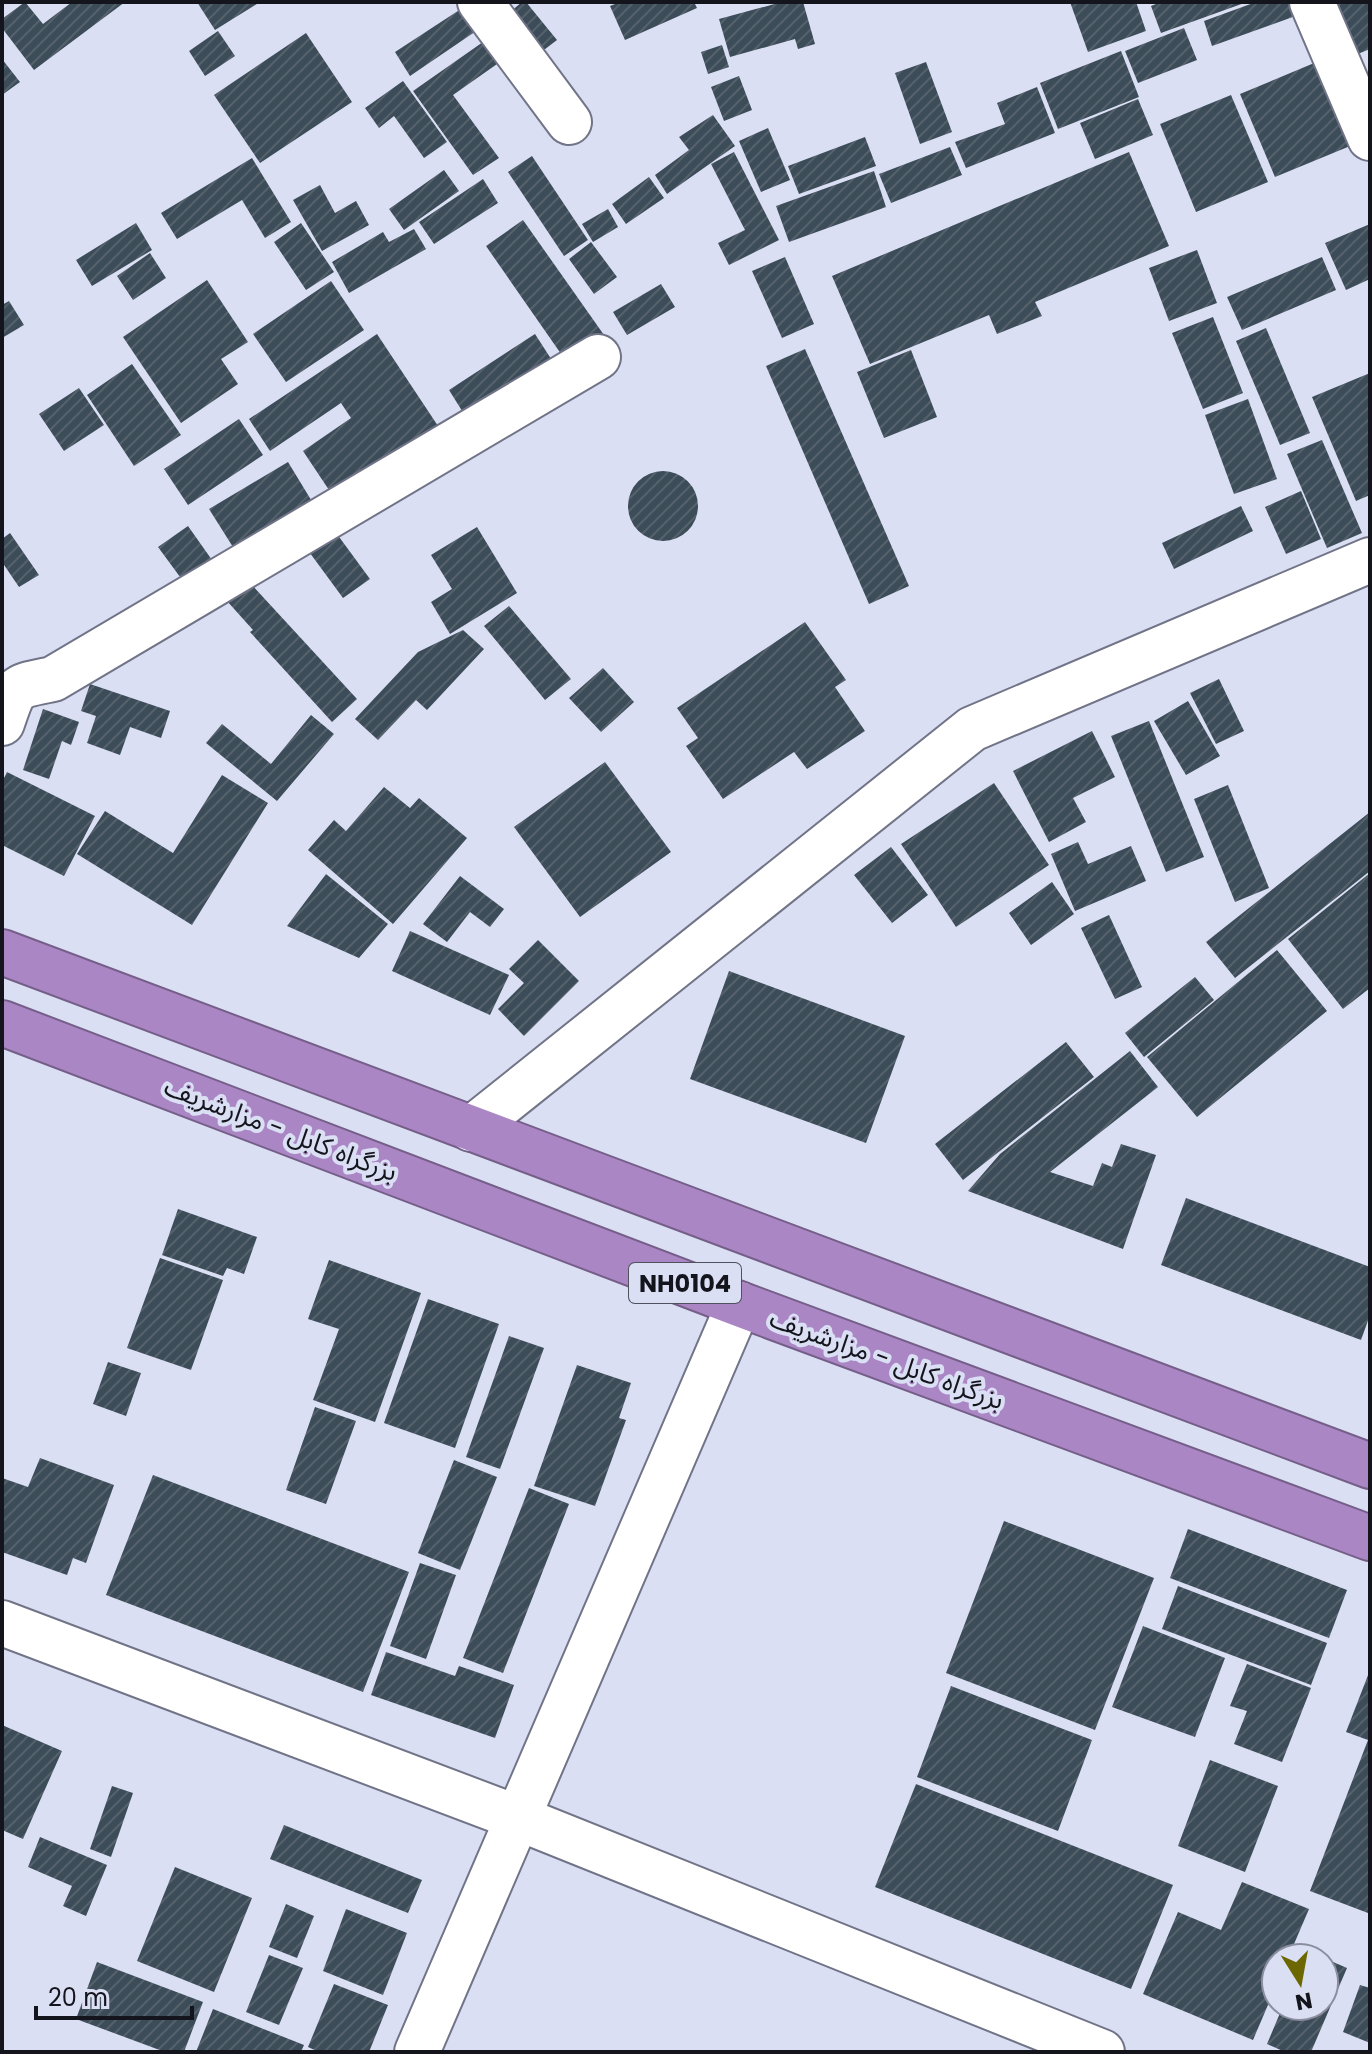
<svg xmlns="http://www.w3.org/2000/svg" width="1372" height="2054" font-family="Poppins,'Noto Sans Arabic',sans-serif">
	<defs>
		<pattern id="building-hatch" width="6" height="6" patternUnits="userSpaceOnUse" patternTransform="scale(2)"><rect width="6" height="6" fill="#3c4c58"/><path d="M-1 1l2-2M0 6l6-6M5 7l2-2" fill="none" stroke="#55626c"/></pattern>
	</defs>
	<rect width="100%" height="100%" fill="#dbdff4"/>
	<path fill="url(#building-hatch)" d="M25,2L43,24L72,2H125L34,70L2,28V19Z
		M197,2H260L215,30Z
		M522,2H526L557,40L536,56L504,17Z
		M620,2H694L697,8L625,40L610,6Z
		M782,2H803L815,44L798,49L795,39L730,57L719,19Z
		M1070,2H1136L1146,31L1088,52Z
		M1161,2H1247L1161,33L1151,6Z
		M1256,2H1296L1301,14L1212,46L1204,21Z
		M1326,2H1370V49L1348,58Z
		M467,5L482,27L410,76L395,52Z
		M1184,28L1197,60L1138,83L1125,51Z
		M218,31L235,56L205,76L189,51Z
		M306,33L352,102L260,163L214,95Z
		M493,35L507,57L453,95L499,158L473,175L413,91Z
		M722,45L729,67L708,74L701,52Z
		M1121,51L1139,97L1058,129L1040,83Z
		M2,59L20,82L2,95Z
		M1319,61L1355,144L1275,177L1240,94Z
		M926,62L952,132L920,144L895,73Z
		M739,76L752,110L724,121L711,87Z
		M403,81L447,142L424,158L394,116L379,128L365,108Z
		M1037,87L1055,133L966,168L955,142L1005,124L997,103Z
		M1231,95L1268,182L1196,212L1160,124Z
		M1138,99L1153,135L1095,159L1080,123Z
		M713,115L735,146L667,194L655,175L689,150L679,137Z
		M768,128L790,180L761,192L739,141Z
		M865,137L876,166L799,194L788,166Z
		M950,147L962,175L891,203L879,174Z
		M734,152L779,240L729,265L718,243L745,230L711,164Z
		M1129,152L1169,246L1035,302L1042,316L997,334L989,315L870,364L832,276Z
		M532,156L588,240L564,256L508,172Z
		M252,158L291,222L265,238L242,200L177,239L161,213Z
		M444,170L459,191L404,230L389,209Z
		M874,171L886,207L789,242L776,206Z
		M649,177L664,198L626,224L612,204Z
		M483,179L498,203L434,244L419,222Z
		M320,185L335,213L356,201L369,225L322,251L293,200Z
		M608,209L618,227L593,242L582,224Z
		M523,220L604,335L566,361L486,246Z
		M136,223L152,250L92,286L76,260Z
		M301,223L334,272L306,290L274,242Z
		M1370,224V279L1346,290L1325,243Z
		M414,229L426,249L349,293L332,262L383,232L389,242Z
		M591,242L617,277L594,294L569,259Z
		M1197,250L1217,303L1169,321L1149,268Z
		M150,253L166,278L133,300L117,276Z
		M785,257L814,324L782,338L752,271Z
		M1322,257L1336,290L1242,330L1227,297Z
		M207,280L248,342L221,359L238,384L181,423L123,337Z
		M331,281L364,330L286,382L253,334Z
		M661,284L675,307L627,335L613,312Z
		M9,301L24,325L2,338V305Z
		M1213,317L1243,393L1203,409L1172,333Z
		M1266,328L1310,433L1280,445L1236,341Z
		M377,334L442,432L337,502L303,451L351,418L341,403L270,451L249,419Z
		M535,334L555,365L469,422L449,390Z
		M805,349L909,586L869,604L766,366Z
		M911,350L937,417L884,438L857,372Z
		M132,364L181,435L134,466L87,395Z
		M1370,373V495L1356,501L1312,397Z
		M79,388L104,425L64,451L39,414Z
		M1248,399L1277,479L1234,494L1205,415Z
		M239,419L263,455L188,505L164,469Z
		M1322,440L1362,533L1327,548L1287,454Z
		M288,462L316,508L238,555L209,509Z
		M628 506a35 35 0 1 1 70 0a35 35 0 1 1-70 0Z
		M1301,491L1321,539L1286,554L1265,507Z
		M1241,506L1253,531L1174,569L1162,543Z
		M188,526L212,560L183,581L158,547Z
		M477,527L517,593L450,634L431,602L452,589L431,555Z
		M334,530L370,579L343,598L307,549Z
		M10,533L39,575L19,587L2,562V539Z
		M240,572L357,699L332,722L250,632L253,630L218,591Z
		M509,606L571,679L545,700L484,626Z
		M805,622L846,680L835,687L865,731L807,769L794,752L723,799L686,746L698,738L677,708Z
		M463,630L484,649L427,710L416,700L378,740L355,719L418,652Z
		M603,668L634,702L601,732L569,698Z
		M1219,679L1244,731L1216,744L1190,693Z
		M90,684L170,711L161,738L130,727L120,755L87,743L96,716L81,711Z
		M1188,701L1220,756L1186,775L1154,721Z
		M43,709L79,722L71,745L62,741L49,779L23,770Z
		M311,715L334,734L277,801L206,743L222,724L271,764Z
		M1149,721L1204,857L1166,872L1111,736Z
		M1092,731L1115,777L1073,798L1086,822L1049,842L1013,771Z
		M605,762L671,852L580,917L514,827Z
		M7,772L95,816L64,876L2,845V782Z
		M222,775L268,803L192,925L77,854L105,811L173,853Z
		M994,783L1049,865L956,927L901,844Z
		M1228,785L1269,888L1235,902L1194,799Z
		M384,787L410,808L419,798L467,838L393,924L308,850L334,820L346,831Z
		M1370,812V871L1235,978L1206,942Z
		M1078,842L1088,864L1131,846L1146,881L1075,911L1051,854Z
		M891,847L928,895L892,923L854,875Z
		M1370,873V988L1343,1009L1288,939Z
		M326,874L388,924L359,958L287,926Z
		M460,876L504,909L490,927L470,912L447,942L423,924Z
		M1052,882L1074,914L1031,945L1009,913Z
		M1109,915L1142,987L1115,999L1081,928Z
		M410,931L509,975L490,1015L392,971Z
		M538,940L579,981L524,1036L498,1009L524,983L509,969Z
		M1277,950L1327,1011L1197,1117L1147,1057Z
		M729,971L905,1036L866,1143L690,1079Z
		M1195,977L1214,1000L1144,1057L1125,1033Z
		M1066,1042L1094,1077L963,1180L935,1144Z
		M1130,1051L1158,1087L1050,1172L1093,1186L1102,1163L1112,1167L1121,1144L1156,1155L1123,1249L968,1191L1000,1154Z
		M1186,1198L1370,1267V1315L1361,1340L1161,1265Z
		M178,1209L257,1237L244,1274L227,1268L223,1276L162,1255Z
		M160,1258L223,1280L191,1370L127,1348Z
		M329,1260L421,1293L375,1422L313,1400L339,1329L308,1319Z
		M428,1299L499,1324L455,1448L384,1423Z
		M509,1336L544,1348L500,1469L466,1457Z
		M108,1362L141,1373L126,1416L93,1404Z
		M577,1365L631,1383L619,1418L626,1420L595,1506L534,1486Z
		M315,1407L356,1421L326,1504L286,1490Z
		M40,1458L114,1485L86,1563L73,1558L67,1575L2,1552V1478L28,1487Z
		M454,1460L497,1477L460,1570L418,1553Z
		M153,1475L409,1572L363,1692L106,1595Z
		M529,1488L569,1504L503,1673L463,1658Z
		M1004,1521L1154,1578L1095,1730L946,1673Z
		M1188,1529L1347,1590L1329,1638L1170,1578Z
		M420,1563L456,1575L426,1659L390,1646Z
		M1178,1586L1327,1643L1311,1685L1162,1629Z
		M1143,1626L1225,1658L1195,1737L1112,1707Z
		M386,1652L455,1676L459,1666L514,1685L495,1738L371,1695Z
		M1247,1664L1311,1688L1282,1762L1234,1744L1247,1711L1230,1706Z
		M1370,1670V1907L1368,1913L1310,1891L1368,1740L1346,1732Z
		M951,1686L1092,1740L1058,1831L917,1777Z
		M2,1725L62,1751L23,1839L2,1830Z
		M1210,1760L1278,1786L1245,1872L1178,1846Z
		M916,1784L1173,1885L1131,1989L875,1887Z
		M112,1786L133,1793L111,1857L90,1849Z
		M284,1825L422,1880L408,1913L270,1859Z
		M40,1837L107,1865L86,1916L63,1906L72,1886L28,1867Z
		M175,1867L252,1898L214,1992L137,1961Z
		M1242,1882L1309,1909L1288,1958H1276V1986L1253,2040L1143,1994L1178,1912L1221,1930Z
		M286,1904L314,1916L297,1958L269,1947Z
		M346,1909L407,1933L383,1995L323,1971Z
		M269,1955L303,1968L279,2025L246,2012Z
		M1324,1958L1347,1968L1311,2052H1285L1267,2044L1283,2006H1324Z
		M97,1962L203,2002L184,2052H165L76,2019Z
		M334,1984L388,2005L369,2052H319L308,2047Z
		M1360,1985L1370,1988V2043L1343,2032Z
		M213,2009L304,2045L301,2052H196Z"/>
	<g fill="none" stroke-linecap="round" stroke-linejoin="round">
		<defs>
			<path id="street" d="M480,2L569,122
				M1312,2L1370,138
				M2,723C15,684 14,687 53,679L598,357
				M471,1129L972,729L1370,560
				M2,1623L518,1818L1102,2052
				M417,2052L739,1304"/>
			<path id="highway" d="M2,952L1370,1466
				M2,1023L739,1304L1370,1538"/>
		</defs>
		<use href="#street" stroke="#717487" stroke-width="48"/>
		<use href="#highway" stroke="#755f89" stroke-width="48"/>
		<use href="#street" stroke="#fff" stroke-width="44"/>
		<use href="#highway" stroke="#aa87c4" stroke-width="44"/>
	</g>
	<g text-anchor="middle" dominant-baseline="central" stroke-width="8" stroke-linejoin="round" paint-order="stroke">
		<rect fill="#dbdff4" stroke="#4f515d" stroke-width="2" x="629" y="1263" width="112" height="40" rx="6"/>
		<g font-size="24" font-weight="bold" fill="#13141c">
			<text x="685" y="1283">NH0104</text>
		</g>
		<g font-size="26" fill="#13141c" stroke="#dbdff4">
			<text transform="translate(281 1129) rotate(21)">بزرگراه کابل - مزارشریف</text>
			<text transform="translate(887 1359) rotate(20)">بزرگراه کابل - مزارشریف</text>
		</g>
	</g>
	<rect width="1372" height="2054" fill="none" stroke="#13141c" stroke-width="8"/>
	<g transform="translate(1300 1982) rotate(169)"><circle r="38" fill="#dbdff4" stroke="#8b8e9e" stroke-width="2"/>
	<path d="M0-6L14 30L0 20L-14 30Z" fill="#6c6700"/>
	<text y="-12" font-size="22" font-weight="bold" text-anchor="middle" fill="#13141c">N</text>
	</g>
	<path d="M36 2006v12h156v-12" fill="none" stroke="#13141c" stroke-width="4"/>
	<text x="48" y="2006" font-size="24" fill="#13141c" stroke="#dbdff4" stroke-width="6" paint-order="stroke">20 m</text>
</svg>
